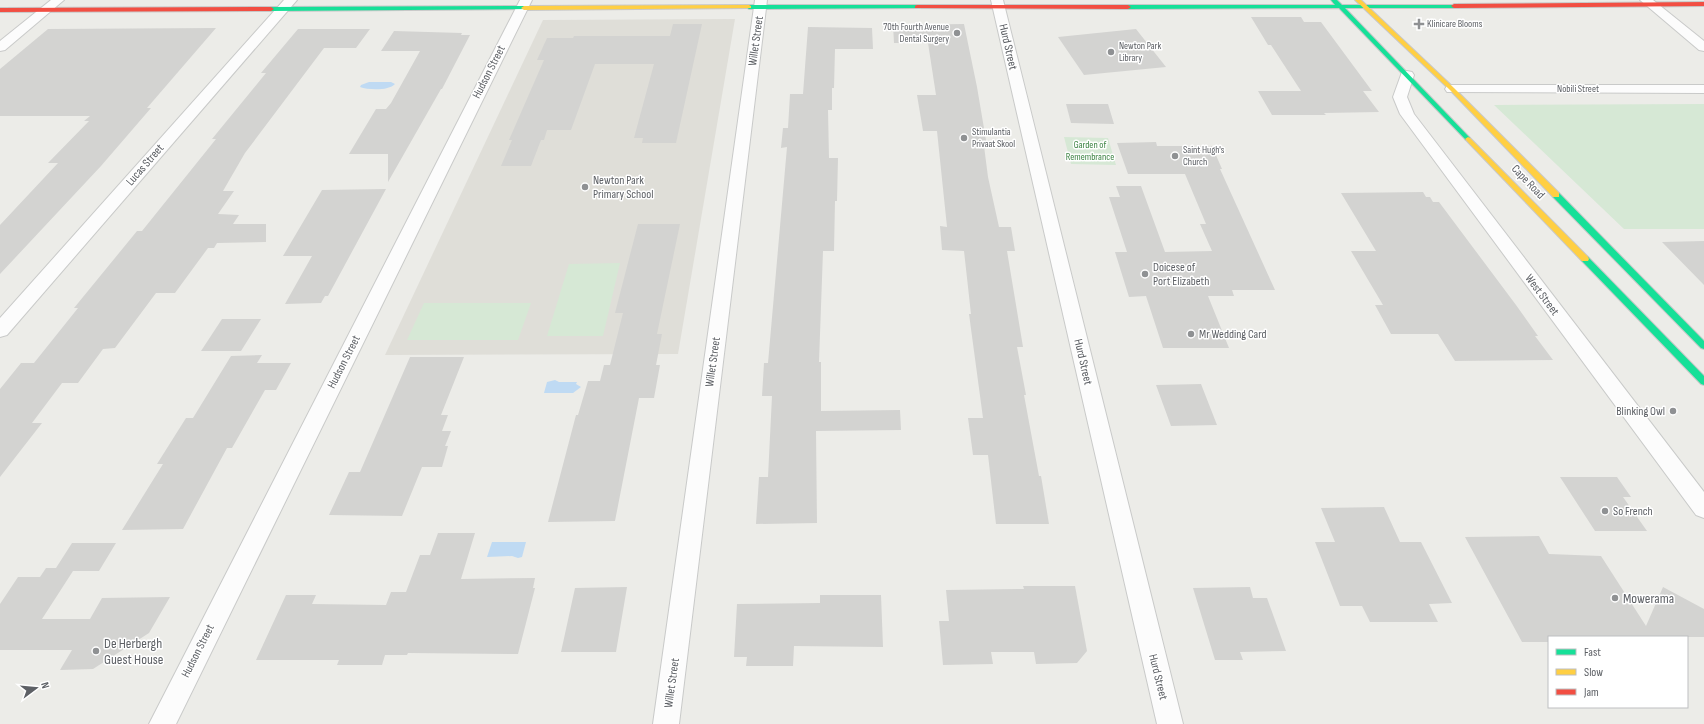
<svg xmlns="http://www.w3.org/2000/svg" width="1704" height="724" font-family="'Sofia Sans Condensed',sans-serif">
	<rect width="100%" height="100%" fill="#ecece8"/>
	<path fill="#dfded8" d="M735,19L678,354L385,355L543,20Z"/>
	<path fill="#d6e8d5" d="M1704,104V229H1624L1494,105Z
		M1064,137L1108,138L1116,165L1071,164Z
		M620,263L603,336H547L569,264Z
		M424,303H531L518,340H407Z"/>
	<path fill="#bfdaf3" d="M369,82H391L395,84C389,91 368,90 360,87L361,85Z
		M555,380L559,382H577L576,384L581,387L573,393H544L547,382Z
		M492,542H526L522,557L518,558L512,556L487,557Z"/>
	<path fill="#d3d3d1" d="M1251,17H1301L1304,22H1321L1372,91H1363L1379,112L1324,113L1326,115H1272L1258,91H1301L1271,45H1268Z
		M673,24H702L676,143H642L643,138H634L654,64H595L571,130H547L544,140H541L531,166H501L512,140H509L544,60H537L547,38H573L574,36H670Z
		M964,24L977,87L987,146H984L988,177L999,227H1011L1015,251H1007L1023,347H1017L1026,395H1024L1039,476H1041L1049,524H996L988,455H973L968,418H983L969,314H971L964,251L942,250L940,226L947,227L937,131H923L917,95H936L928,43H894L893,25Z
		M808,27L872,28L873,49H835L834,88H832V110H828L829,158H838L837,201H835L834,251H823L819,362H821V411L900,410L901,430L816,431L817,523L756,524L759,477H768L772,396H762L764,363H768L787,147L781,148L783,128H788L790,94H803Z
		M216,28L147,108H151L101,166L0,274V225L58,163H48L89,121H84L90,116H0V69L48,29Z
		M298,29H370L356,48H324L245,153L223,191H234L218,214L239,215L233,224H266V242L217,243L214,248H208L175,293H156L115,348L103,349L78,383H62L32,423H42L0,477V389L21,363H34L78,308H74L137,231H142L216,139H212L266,73H261Z
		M1136,29L1166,67L1084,75L1058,37Z
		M394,31L462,33L461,35H470L442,89H441L388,182V154H349L376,109H386L391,103L420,51H381Z
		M1066,104H1108L1114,124L1071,123Z
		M1156,142L1157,146H1212L1222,169H1220L1275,290H1232L1234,296H1208L1229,348H1163L1146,296L1129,297L1115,252H1127L1109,197H1120L1116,186H1141L1165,252L1212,251L1200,224H1206L1185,174H1128L1117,143Z
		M386,189L328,296H325L321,303L285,304L312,256H283L322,190Z
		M1423,192L1426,197H1430L1433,202H1439L1516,305L1538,336H1535L1553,360L1455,361L1438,334H1391L1375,305H1383L1351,251H1376L1341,193Z
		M638,224H680L657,334H662L656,365H660L654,398H639L615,521L548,522L576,415H578L588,381H600L604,365H610L623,313H615Z
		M1704,241V285L1662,242Z
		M222,319H261L241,351H201Z
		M262,355L257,363H291L276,390H265L232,448H227L183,529L122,530L163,464H157L186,418H193L231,356Z
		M410,357H464L441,415H448L442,431H451L445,446H448L442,467H422L402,516L329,515L349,472H360Z
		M1201,384L1217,425L1171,426L1156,385Z
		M1560,477H1617L1631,497H1623L1647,531H1595Z
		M1384,507L1400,542H1421L1452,603L1429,604L1438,622H1370L1362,606H1340L1315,542H1335L1321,508Z
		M438,533H475L461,579L535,578L533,588H535L518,654L408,653L407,655H385L382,665H337L339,660H256L286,595H316L312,604L386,605L391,592H406L420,555H430Z
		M1539,536L1549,554L1601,556L1646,626L1663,587L1704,609V637H1549V642H1522L1465,537Z
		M72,543H116L99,571H73L42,619H90L102,598L170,597L149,633L93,669L60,670L72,650H0V604L18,577H40L46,568H56Z
		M1023,586H1075L1087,651L1077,663L1036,664L1034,652H991L993,664L943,665L939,621H949L946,590L1024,589Z
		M627,587L616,652H561L575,588Z
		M1250,587L1253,598H1267L1286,651L1240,652L1243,660H1215L1193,588Z
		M820,595H881L883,647L794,646L793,666H746L747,657H734L737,604L820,603Z"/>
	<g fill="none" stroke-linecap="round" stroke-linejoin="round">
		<defs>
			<path id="street" d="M51,0H64L5,50L0,51V41Z
				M284,0H297L7,335L0,337V318Z
				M520,0H532L176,724H149Z
				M755,0H767L679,724H653Z
				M991,0H1003L1183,724H1157Z
				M1640,0H1653L1704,41V51L1699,50Z
				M1407,71L1412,72L1414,75L1407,97L1414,114L1704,492V518L1696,515L1400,114L1393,97L1402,72Z
				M1452,85H1704V93L1447,92L1445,89L1447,86Z"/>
			<path id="fast" d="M1331,0H1337L1342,5H1456V7L1454,8H1345L1470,138V140H1466L1339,8L1128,9L1125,7L1128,5H1335Z
				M917,5L919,6V8L749,9L746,7L749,5Z
				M524,6L526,7V9L271,11L268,9L271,7Z
				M1553,193H1559L1704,341V349L1701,348L1553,197Z
				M1585,256L1588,257L1704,376V385L1701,384L1582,261L1581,259Z"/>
			<path id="slow" d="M1355,0H1361L1454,88L1559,193V197H1553L1450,90Z
				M749,5L751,6V8L524,10L521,8L524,6Z
				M1468,137L1470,138L1588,257L1589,259L1588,261H1582L1466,140L1465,139Z"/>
			<path id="jam" d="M1704,2V6L1454,8L1451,6L1454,4Z
				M917,5H1128L1131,7L1128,9L915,8V6Z
				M0,8L271,7L274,9L271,11L0,12Z"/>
		</defs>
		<use href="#street" stroke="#c9cac9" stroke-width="2"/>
		<use href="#fast" stroke="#c8c8c8" stroke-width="2"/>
		<use href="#slow" stroke="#c8c8c8" stroke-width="2"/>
		<use href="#jam" stroke="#c8c8c8" stroke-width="2"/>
		<use href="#street" fill="#fcfcfc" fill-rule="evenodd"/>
		<use href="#fast" fill="#16e098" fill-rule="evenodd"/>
		<use href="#slow" fill="#ffcf43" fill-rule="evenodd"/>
		<use href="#jam" fill="#f24e42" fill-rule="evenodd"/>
	</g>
	<g fill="#8f9193" stroke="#fff" stroke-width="1.5">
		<path d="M1417 18h4v4h4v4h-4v4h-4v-4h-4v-4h4z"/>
		<circle cx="957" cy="33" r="4"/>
		<circle cx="1111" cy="52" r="4"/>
		<circle cx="964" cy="138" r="4"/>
		<circle cx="1175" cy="156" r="4"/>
		<circle cx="585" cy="187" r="4"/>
		<circle cx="1145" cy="274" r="4"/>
		<circle cx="1191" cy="334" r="4"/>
		<circle cx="1673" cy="411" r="4"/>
		<circle cx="1605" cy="511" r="4"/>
		<circle cx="1615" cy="598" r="4"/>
		<circle cx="96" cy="651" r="4"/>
	</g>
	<g text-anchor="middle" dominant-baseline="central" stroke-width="3" stroke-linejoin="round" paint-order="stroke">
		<g font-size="10" fill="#5d6065" stroke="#fff" text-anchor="start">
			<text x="1427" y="24">Klinicare Blooms</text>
			<text x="949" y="27" text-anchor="end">70th Fourth Avenue<tspan x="949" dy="12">Dental Surgery</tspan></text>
			<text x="1119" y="46">Newton Park<tspan x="1119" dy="12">Library</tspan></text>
			<text x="972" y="132">Stimulantia<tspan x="972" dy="12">Privaat Skool</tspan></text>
			<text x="1183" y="150">Saint Hugh's<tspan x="1183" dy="12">Church</tspan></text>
		</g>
		<g font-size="10" fill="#5d6065" stroke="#fff">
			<text x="1578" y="89">Nobili Street</text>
		</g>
		<g font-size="10" fill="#3d8444" stroke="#fff">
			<text x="1090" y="145">Garden of<tspan x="1090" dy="12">Remembrance</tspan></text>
		</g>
		<g font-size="12" fill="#5d6065" stroke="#fff">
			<text transform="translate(756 41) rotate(-82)">Willet Street</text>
			<text transform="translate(1008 47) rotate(77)">Hurd Street</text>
			<text transform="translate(489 72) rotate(-63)">Hudson Street</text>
			<text transform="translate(145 165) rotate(-49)">Lucas Street</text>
			<text transform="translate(1528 182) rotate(46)">Cape Road</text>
			<text transform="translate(1542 295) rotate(53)">West Street</text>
			<text transform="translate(344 362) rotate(-63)">Hudson Street</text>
			<text transform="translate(713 362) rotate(-82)">Willet Street</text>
			<text transform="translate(1083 362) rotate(77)">Hurd Street</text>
			<text transform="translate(198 651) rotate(-63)">Hudson Street</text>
			<text transform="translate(1158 677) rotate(76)">Hurd Street</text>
			<text transform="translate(672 683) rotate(-82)">Willet Street</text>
		</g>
		<g font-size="12" fill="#5d6065" stroke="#fff" text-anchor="start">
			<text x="593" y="180">Newton Park<tspan x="593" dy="14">Primary School</tspan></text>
			<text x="1153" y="267">Doicese of<tspan x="1153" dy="14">Port Elizabeth</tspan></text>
			<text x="1199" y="334">Mr Wedding Card</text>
			<text x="1665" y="411" text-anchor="end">Blinking Owl</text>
			<text x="1613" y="511">So French</text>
		</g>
		<g font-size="14" fill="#5d6065" stroke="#fff" text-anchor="start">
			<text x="1623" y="598">Mowerama</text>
			<text x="104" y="643">De Herbergh<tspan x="104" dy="16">Guest House</tspan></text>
		</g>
	</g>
	<rect x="1548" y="636" width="140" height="72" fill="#ffffff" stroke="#bebfc1"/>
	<rect x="1556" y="649" width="20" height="6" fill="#16e098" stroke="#bebfc1"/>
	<text x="1584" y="656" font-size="12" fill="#5d6065">Fast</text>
	<rect x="1556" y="669" width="20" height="6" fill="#ffcf43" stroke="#bebfc1"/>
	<text x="1584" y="676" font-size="12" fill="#5d6065">Slow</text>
	<rect x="1556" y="689" width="20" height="6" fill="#f24e42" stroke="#bebfc1"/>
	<text x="1584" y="696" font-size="12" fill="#5d6065">Jam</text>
	<g transform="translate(36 688) rotate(74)" stroke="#ffffff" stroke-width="3" paint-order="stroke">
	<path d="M0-3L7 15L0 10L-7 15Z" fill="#5d6065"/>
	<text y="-6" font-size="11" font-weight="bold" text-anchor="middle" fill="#5d6065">N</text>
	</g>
</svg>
